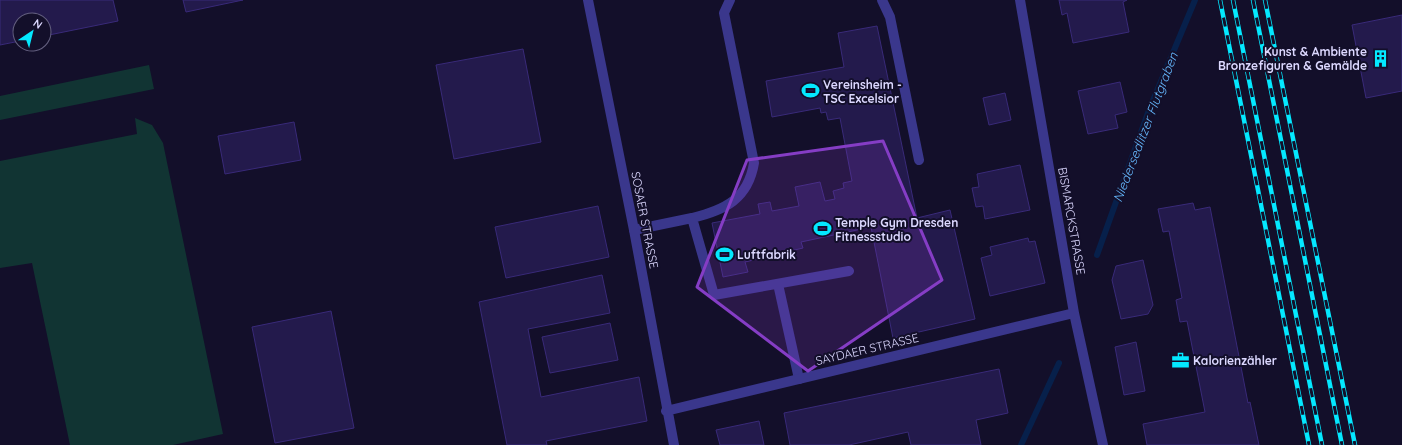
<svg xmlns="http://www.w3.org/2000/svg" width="1402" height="445" font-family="Quicksand,sans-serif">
	<rect width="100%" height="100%" fill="#130f2a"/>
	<path fill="#113433" d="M149,65L154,89L0,120V96Z
		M135,118L152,125L163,143L223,434L173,445H70L32,263L0,268V161L137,134Z"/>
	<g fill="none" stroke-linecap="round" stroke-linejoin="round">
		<path stroke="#07204b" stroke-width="6" d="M1097,255L1149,110L1195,0
			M1021,445L1059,363"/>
	</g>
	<path fill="#231a4c" stroke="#392a79" d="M0,0H113L118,21L44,36V20H20V41L0,45Z
		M183,0H243L186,12Z
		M1059,0H1127L1123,2L1129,32L1073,43L1067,13L1062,15Z
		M1402,15V91L1366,98L1352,25Z
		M877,26L917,218L950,210L975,319L893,338L871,227L801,242L803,248L745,262L748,272L723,277L712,223L760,214L758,204L770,202L772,211L799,206L795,187L820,182L825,201L835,199L833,191L844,188L843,183L852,181L840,118L828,120L826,112L821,113L820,108L772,117L766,81L844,67L838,33Z
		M523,49L541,142L454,159L436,65Z
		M1120,82L1127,112L1115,115L1118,128L1088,134L1078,91Z
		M1005,93L1011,120L989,125L983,98Z
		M294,122L301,160L225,174L218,136Z
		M1020,165L1030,210L985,219L983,206L976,207L972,188L979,187L977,174Z
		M1193,203L1195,210L1210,207L1248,403L1250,402L1259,445H1147L1143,424L1205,412L1187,321L1180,322L1176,300L1182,298L1169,231L1163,232L1158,209Z
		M598,206L609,257L506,278L495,227Z
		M1028,238L1029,242L1035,241L1045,283L990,296L981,258L992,255L990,247Z
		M1143,260L1153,305L1148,314L1121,319L1112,280L1116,266Z
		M602,275L610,313L528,329L541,397L639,377L647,421L546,441L547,445H507L479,302Z
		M331,311L354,428L275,443L252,327Z
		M610,323L618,360L550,373L542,337Z
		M1136,342L1145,391L1124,395L1115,347Z
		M999,369L1008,413L976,420L981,445H911L908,432L849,445H790L784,413Z
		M759,421L764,445H720L716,430Z"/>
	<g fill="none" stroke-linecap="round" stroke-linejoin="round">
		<path stroke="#3a378c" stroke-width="10" d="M882,0L890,17L919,160
			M692,218C725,210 748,199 754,163L724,13L730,0
			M634,230L692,218L714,295L849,271
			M778,284L799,379"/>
		<path stroke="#3a378c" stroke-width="10" d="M588,0L634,230L674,445
			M1020,0L1074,313L1103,445
			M666,411L1074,313"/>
		<defs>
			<path id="rail" d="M1220,0L1309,445
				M1233,0L1322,445
				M1253,0L1342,445
				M1265,0L1355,445"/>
		</defs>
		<use href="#rail" stroke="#04e8ff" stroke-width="4.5"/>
		<use href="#rail" stroke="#130f2a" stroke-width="3" stroke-dasharray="9" stroke-linecap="butt"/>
	</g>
	<path fill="#853dc5" fill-opacity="0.2" stroke="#853dc5" stroke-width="3" stroke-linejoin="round" d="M883,141L942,280L808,371L697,287L747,160Z"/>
	<defs>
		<symbol id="building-bare" viewBox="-9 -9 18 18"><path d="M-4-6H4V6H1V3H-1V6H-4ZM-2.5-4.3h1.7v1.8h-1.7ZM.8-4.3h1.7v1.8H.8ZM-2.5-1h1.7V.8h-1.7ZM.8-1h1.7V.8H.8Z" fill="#04e8ff" stroke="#130f2a" stroke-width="2.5" paint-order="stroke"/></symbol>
		<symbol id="stadium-bare" viewBox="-9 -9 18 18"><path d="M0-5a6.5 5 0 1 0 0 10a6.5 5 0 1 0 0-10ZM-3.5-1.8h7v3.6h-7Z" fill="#04e8ff" stroke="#130f2a" stroke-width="2.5" paint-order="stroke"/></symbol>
		<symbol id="office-bare" viewBox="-9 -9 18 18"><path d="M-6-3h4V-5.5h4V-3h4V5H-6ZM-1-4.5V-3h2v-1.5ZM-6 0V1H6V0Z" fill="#04e8ff" stroke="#130f2a" stroke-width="2.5" paint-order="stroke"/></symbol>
	</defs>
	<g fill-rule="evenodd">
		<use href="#building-bare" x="1368" y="46" width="25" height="25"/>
		<use href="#stadium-bare" x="798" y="78" width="25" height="25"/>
		<use href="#stadium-bare" x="810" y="216" width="25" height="25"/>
		<use href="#stadium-bare" x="712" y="242" width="25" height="25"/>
		<use href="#office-bare" x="1168" y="348" width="25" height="25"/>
	</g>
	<g text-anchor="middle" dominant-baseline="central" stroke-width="4" stroke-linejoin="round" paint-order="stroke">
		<g font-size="12" font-weight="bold" fill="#dcd8ff" stroke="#130f2a" text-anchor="start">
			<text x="1367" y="51" text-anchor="end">Kunst &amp; Ambiente<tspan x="1367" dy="14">Bronzefiguren &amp; Gemälde</tspan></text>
			<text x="823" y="84">Vereinsheim -<tspan x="823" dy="14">TSC Excelsior</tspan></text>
			<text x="835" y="222">Temple Gym Dresden<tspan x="835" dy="14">Fitnessstudio</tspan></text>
			<text x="737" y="254">Luftfabrik</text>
			<text x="1193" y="360">Kalorienzähler</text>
		</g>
		<g font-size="12" fill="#dcd8ff" stroke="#130f2a">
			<text transform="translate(645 220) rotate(79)">SOSAER STRASSE</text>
			<text transform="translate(1072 221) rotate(80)">BISMARCKSTRASSE</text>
			<text transform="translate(867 349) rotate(-13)">SAYDAER STRASSE</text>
		</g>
		<g font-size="13" font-style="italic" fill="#66b9ff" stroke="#130f2a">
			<text transform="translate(1145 127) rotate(-69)">Niedersedlitzer Flutgraben</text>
		</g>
	</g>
	<g transform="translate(32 32) rotate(35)"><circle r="19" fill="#130f2a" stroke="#635f7f"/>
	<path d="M0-3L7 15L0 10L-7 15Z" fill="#04e8ff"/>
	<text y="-6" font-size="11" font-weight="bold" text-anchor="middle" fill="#dcd8ff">N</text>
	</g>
</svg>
